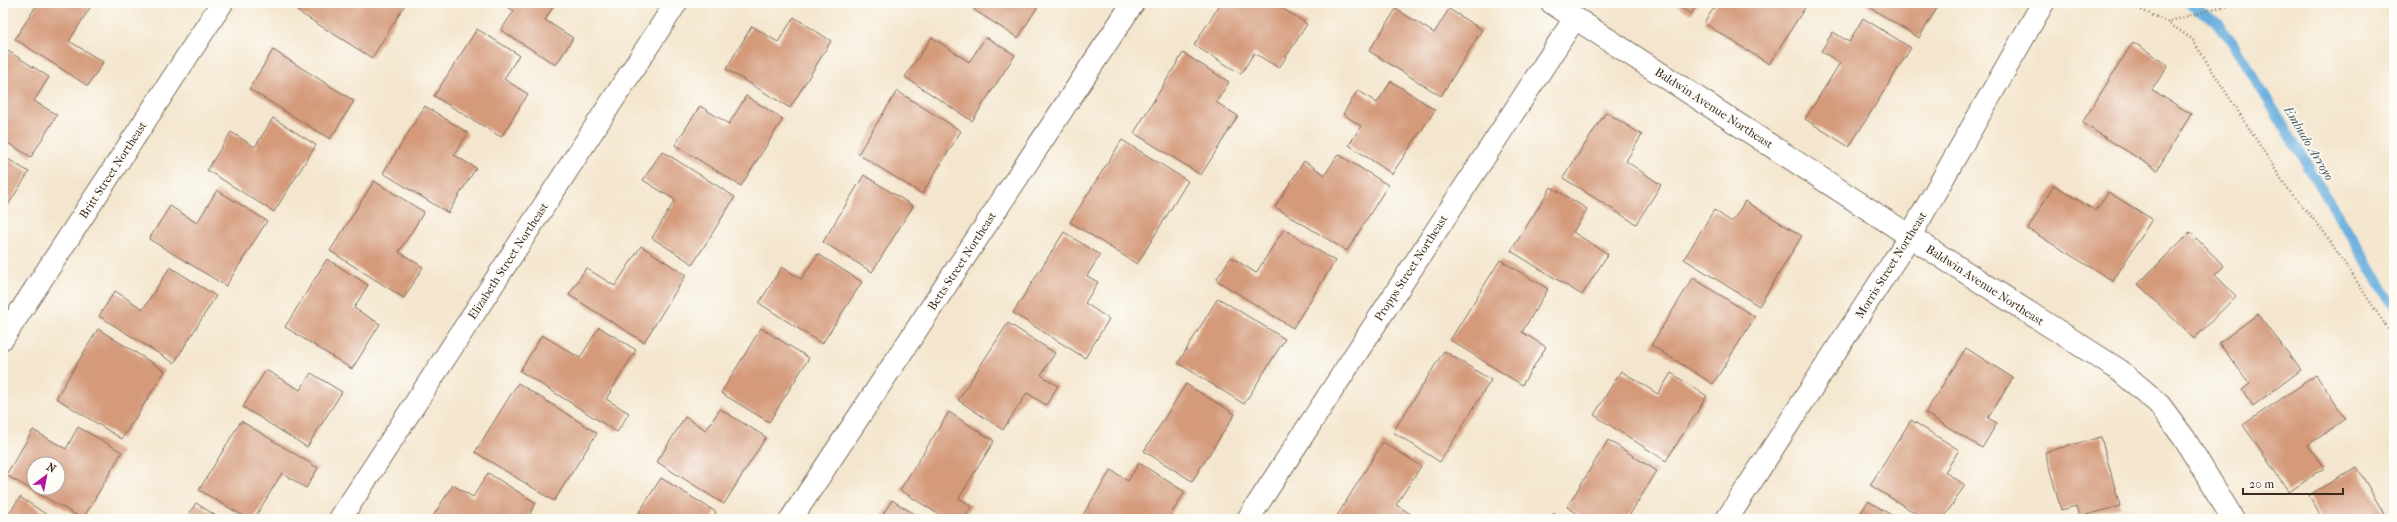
<svg xmlns="http://www.w3.org/2000/svg" width="2397" height="522" font-family="'IM FELL French Canon',serif">
	<rect width="100%" height="100%" fill="#fdfcf7"/>
	<filter id="ink" filterUnits="userSpaceOnUse"><feTurbulence type="fractalNoise" baseFrequency=".025" numOctaves="2"/><feDisplacementMap in="SourceGraphic" scale="8" xChannelSelector="R" yChannelSelector="G"/><feConvolveMatrix kernelMatrix="1 2 1 2 8 2 1 2 1" color-interpolation-filters="sRGB"/></filter>
	<filter id="wash" filterUnits="userSpaceOnUse"><feTurbulence type="fractalNoise" baseFrequency=".012" numOctaves="4" result="noise"/><feDisplacementMap in="SourceGraphic" scale="16" xChannelSelector="R" yChannelSelector="G"/><feGaussianBlur stdDeviation="0.9" result="paint"/><feColorMatrix in="noise" values="0 0 0 0 0 0 0 0 0 0 0 0 0 0 0 0 0 1.4 0 .05"/><feComposite in="paint" operator="in"/></filter>
	<g filter="url(#wash)">
		<rect width="100%" height="100%" fill="#f4e6ce"/>
		<g fill="none" stroke-linecap="round" stroke-linejoin="round">
			<path stroke="#67aede" stroke-width="10" d="M2190,3L2216,22L2233,43L2394,307"/>
		</g>
		<g id="blocks">
			<path fill="#d49a7a" fill-rule="evenodd" d="M38,3H93L69,41L103,62L88,86L15,39Z
				M126,3H136L133,7Z
				M302,3H406L372,58L297,11Z
				M502,3H555L545,20L573,38L556,65L501,30L514,11Z
				M978,3H1040L1018,38L974,10Z
				M1221,3H1274L1307,24L1279,68L1254,53L1241,74L1194,45Z
				M1673,3H1698L1691,14Z
				M1717,3H1808L1769,64L1704,23Z
				M1863,3H1940L1919,38Z
				M1396,9L1434,33L1449,9L1482,30L1441,96L1369,51Z
				M794,17L831,41L790,108L726,69L752,26L778,42Z
				M1863,18L1911,48L1849,147L1805,119L1840,63L1821,51L1833,32L1849,42Z
				M477,29L519,55L504,79L528,94L501,137L434,96Z
				M932,37L969,62L986,37L1015,55L972,121L905,77Z
				M2133,42L2168,65L2152,90L2191,114L2157,170L2082,123Z
				M273,50L354,101L330,139L249,89Z
				M8,51L49,77L34,101L57,115L31,157L3,140V59Z
				M1183,53L1229,82L1216,102L1238,116L1201,175L1134,133Z
				M1391,81L1435,110L1392,174L1349,145L1361,126L1343,114L1358,90L1377,103Z
				M897,91L961,131L922,194L858,154Z
				M746,96L783,119L741,186L675,145L700,106L729,124Z
				M425,106L468,133L454,155L476,168L448,213L383,173Z
				M1606,112L1642,135L1626,161L1661,185L1636,224L1563,178Z
				M273,118L316,145L274,212L207,170L231,132L255,147Z
				M1122,140L1188,181L1137,264L1070,222Z
				M662,151L735,197L693,264L652,238L675,200L643,180Z
				M1338,154L1388,185L1347,251L1275,207L1304,161L1325,175Z
				M3,156L29,172L3,213Z
				M864,175L913,206L872,272L823,242Z
				M374,181L424,212L399,252L423,267L404,298L330,251Z
				M2054,185L2096,211L2108,192L2152,219L2113,281L2028,229Z
				M1551,187L1587,209L1573,232L1608,254L1582,295L1511,251Z
				M217,190L267,221L226,286L149,239L170,206L197,223Z
				M1745,201L1802,236L1759,306L1684,259L1714,210L1732,222Z
				M1284,229L1335,261L1293,328L1216,280L1231,257L1256,273Z
				M1064,232L1100,255L1087,276L1098,282L1085,303L1109,319L1085,358L1013,313Z
				M2190,232L2224,266L2215,275L2236,296L2194,339L2138,284Z
				M641,246L686,275L644,342L569,295L586,268L615,286Z
				M818,254L862,282L822,344L759,303L782,267L801,279Z
				M327,259L368,285L354,308L380,324L352,369L285,327Z
				M1500,260L1548,289L1522,332L1546,347L1522,385L1450,340Z
				M170,267L216,296L174,363L99,316L115,291L143,309Z
				M1693,278L1755,317L1713,384L1651,345Z
				M1218,298L1285,339L1244,404L1178,363Z
				M2258,314L2301,370L2253,406L2242,390L2250,384L2219,343Z
				M1008,323L1055,353L1041,375L1058,386L1046,405L1027,393L1003,430L958,400Z
				M599,327L636,350L606,399L629,413L617,432L520,371L542,335L580,358Z
				M761,328L809,358L769,422L721,393Z
				M98,329L165,371L122,439L56,398Z
				M1966,348L2013,378L1988,418L1997,423L1982,448L1925,413Z
				M1444,351L1491,380L1440,462L1393,432Z
				M266,370L300,390L311,373L342,392L307,447L243,407Z
				M1621,371L1658,394L1671,373L1707,396L1666,461L1594,415Z
				M2316,375L2346,419L2308,445L2324,468L2289,492L2243,425Z
				M518,383L597,433L554,501L475,452Z
				M1186,384L1235,414L1192,481L1144,451Z
				M720,409L766,437L724,504L657,462L685,417L706,430Z
				M949,412L994,441L959,498L972,506L964,519H946L900,490Z
				M1911,420L1959,450L1945,472L1965,485L1943,519H1925L1870,485Z
				M241,421L318,468L306,488L282,473L254,519H248L199,490Z
				M78,427L122,452L83,519L6,475L33,430L66,449ZM34,464H58V488H34Z
				M2101,437L2120,506L2079,517L2076,506L2061,510L2045,452Z
				M1608,440L1657,471L1627,519H1586L1567,507Z
				M1383,442L1421,466L1396,505L1419,519H1335Z
				M1139,463L1185,492L1168,519H1087L1082,516L1111,470L1128,481Z
				M2357,467L2387,519H2322L2309,495Z
				M488,473L536,503L527,519H431L453,485L473,497Z
				M661,478L716,512L712,519H635Z
				M20,497L53,519H6Z
				M892,500L922,519H880Z
				M1868,501L1898,519H1857Z
				M196,503L221,519H186Z
				M1554,513L1563,519H1550Z"/>
		</g>
	</g>
	<g filter="url(#ink)">
		<use href="#blocks" fill-opacity="0" stroke="#7c6c5c" stroke-width="1"/>
		<g fill="none" stroke-linecap="round" stroke-linejoin="round">
			<defs>
				<path id="minor" d="M1552,3L1948,261L2119,370L2158,403L2184,438L2233,519
					M3,338L222,3
					M340,519L676,3
					M791,519L1133,3
					M1248,519L1575,18
					M1727,519L1910,236L2043,3"/>
			</defs>
			<use href="#minor" stroke="#7c6c5c" stroke-width="24"/>
			<path stroke="#7c6c5c" stroke-width="2.5" stroke-dasharray="1 3" stroke-linecap="butt" d="M2127,3L2167,22L2192,39L2287,188L2324,232L2394,338
				M2167,22L2234,3"/>
			<use href="#minor" stroke="#fff" stroke-width="22"/>
		</g>
	</g>
	<g text-anchor="middle" dominant-baseline="central" stroke-width="3" stroke-linejoin="round" paint-order="stroke">
		<g font-size="12" fill="#3b2a1e" stroke="#fdfcf7">
			<text transform="translate(1714 108) rotate(33)">Baldwin Avenue Northeast</text>
			<text transform="translate(113 170) rotate(-57)">Britt Street Northeast</text>
			<text transform="translate(508 261) rotate(-57)">Elizabeth Street Northeast</text>
			<text transform="translate(962 261) rotate(-57)">Betts Street Northeast</text>
			<text transform="translate(1891 265) rotate(-58)">Morris Street Northeast</text>
			<text transform="translate(1411 268) rotate(-57)">Propps Street Northeast</text>
			<text transform="translate(1985 285) rotate(33)">Baldwin Avenue Northeast</text>
		</g>
		<g font-size="13" font-style="italic" fill="#4a5861" stroke="#fdfcf7">
			<text transform="translate(2309 143) rotate(59)">Embudo Arroyo</text>
		</g>
	</g>
	<rect width="2397" height="522" fill="none" stroke="#fdfcf7" stroke-width="16"/>
	<g transform="translate(46 476) rotate(32)"><circle r="19" fill="#fdfcf7" stroke="#afa8a0"/>
	<path d="M0-3L7 15L0 10L-7 15Z" fill="#b5179e"/>
	<text y="-6" font-size="11" font-weight="bold" text-anchor="middle" fill="#3b2a1e">N</text>
	</g>
	<path d="M2243 488v6h100v-6" fill="none" stroke="#3b2a1e" stroke-width="2"/>
	<text x="2249" y="488" font-size="12" fill="#3b2a1e" stroke="#fdfcf7" stroke-width="3" paint-order="stroke">20 m</text>
</svg>
